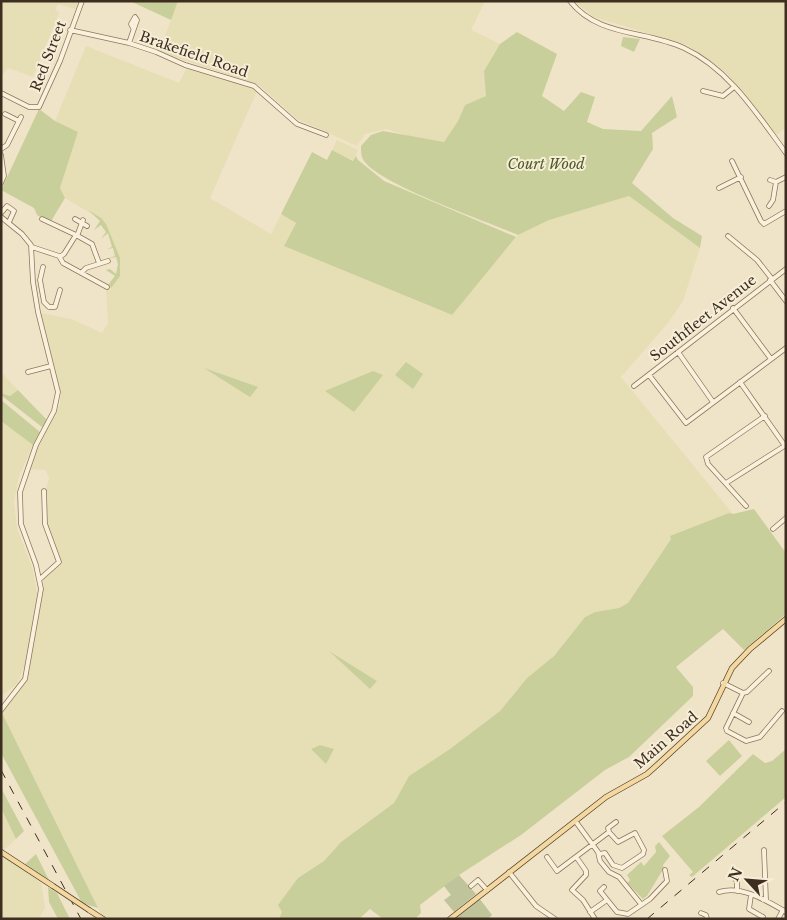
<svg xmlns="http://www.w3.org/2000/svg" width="787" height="920" font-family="'Libre Baskerville',serif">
	<rect width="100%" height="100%" fill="#f0e4c8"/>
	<path fill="#e6deb5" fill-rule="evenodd" d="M1,1H79L75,9L58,4L55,10L59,12L58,16L33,77L8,68L1,76Z
		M178,1H485L471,30L500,44L484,71L487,96L465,105L458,121L444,142L409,136L386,129L365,134L357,146L297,119L259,85L159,52Z
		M574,1H786V128L776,135L726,73L687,45L594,17Z
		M86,46L179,83L188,66L258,89L210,198L271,234L281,214L296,222L284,246L451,315L518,235L549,220L629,196L700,248L683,301L668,323L621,377L733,514L671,539L628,603L619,608L595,612L585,617L554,656L525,680L500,711L450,749L409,776L394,803L341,842L324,861L298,878L279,919H106L102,916L2,713L26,682L43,591V580L61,562L48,527L46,488L49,479L46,470L29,469L37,447L60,404L61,392L41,313L71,319L102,333L108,323L106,288L120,276V263L102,220L65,198L60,188L78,132L55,121ZM332,653L377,681L370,689ZM320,745L334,749L326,764L311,749Z
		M337,140L358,150L354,161L332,150Z
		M1,372L18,390L10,396L1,393Z
		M1,421L33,445L19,476L14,502L17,528L33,570L37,594L26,662L21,675L17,684L1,696Z
		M1,808L16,839L3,851L1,850Z
		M1,855L41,882L45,908L38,919H1Z"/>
	<path fill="#c9cf9b" d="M178,1L171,20L132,2V1Z
		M517,32L557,54L542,96L564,111L581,92L595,97L587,122L603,129L641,131L672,96L677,117L652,133L653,149L632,183L673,218L702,236L700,248L629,196L549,220L518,235C486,221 381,185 364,161C361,156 361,152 361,146L371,135L383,131L444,142L458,121L465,105L486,96L484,71L500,44Z
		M623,37L640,39L634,52L621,46Z
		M39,109L55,121L78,132L60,188L65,198L50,223L37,215L34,208L1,190Z
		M332,150L353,161L356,156L358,160L384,181L516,237L452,315L284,246L296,223L281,214L312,152L327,160Z
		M88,210L101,218L106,224L120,258V276L111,288L110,285L104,283L108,285L115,276L106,270L110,269L116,274L118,264L116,257L106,259L115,256L113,248L107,249L112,247L108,233L101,239L106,232L101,225L94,230L100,221Z
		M406,362L423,374L413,389L395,375Z
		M204,368L258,387L250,397Z
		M373,371L383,375L354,412L325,391Z
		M18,390L47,420L42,427L1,395V393L10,396Z
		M1,400L40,432L33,445L1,421Z
		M754,509L786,553V614L744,650L723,629L676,667L693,687V696L629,757L605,770L521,835L459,875L420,905L421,913L415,919H383L370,909L359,919H279L282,912L278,905L298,878L324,861L341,842L394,803L409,776L450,749L500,711L527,678L554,656L585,617L595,612L619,608L628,603L671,539L670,536L729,513L733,514Z
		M329,651L377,681L370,689Z
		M2,713L98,908L82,903L1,753Z
		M729,740L742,756L720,776L706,761Z
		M320,745L334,749L326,764L311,749Z
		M786,749V797L692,877L689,875L693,872L662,836L699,807L753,754L765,763L772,761Z
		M1,788L24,831L16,839L1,808Z
		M659,842L670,856L663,865L664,868L647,896L643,899L627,883L630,880L627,875L641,862L644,866L656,852L655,846Z
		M36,854L50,882L24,865Z
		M48,887L57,893L70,919H58L49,902Z"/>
	<path fill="#bfc49a" d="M459,875L476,894L454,912L444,900L451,895L444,886Z
		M479,898L492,915L488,919L453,918Z"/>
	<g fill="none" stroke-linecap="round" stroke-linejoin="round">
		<defs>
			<path id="minor" d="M570,1C598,37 645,30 684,48C729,69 757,114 786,153
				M70,30L129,43L156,52L185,65L254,86L297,124L326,135
				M129,43L137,20L135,17L131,24L133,28
				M703,91L723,96L734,87
				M1,93L29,107H39L60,61L82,1
				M5,114L19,121
				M1,149L7,145L21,117
				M1,155L4,176L1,183
				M732,161L761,221L764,224L786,211
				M770,180L776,182L786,177
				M719,188L741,177
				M769,206L773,200L776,182
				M1,213L7,206L14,211L9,222
				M1,217L22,234L31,245L33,282L38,312L58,392L54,411L36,445L20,492L21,524L36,565L41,589L25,679L1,710
				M42,219L76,235L64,254L61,256
				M75,219L87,226
				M76,235L92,244L99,263
				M77,236L83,220
				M728,236L757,260L772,279
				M32,247L59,256L63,263L107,287
				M82,272L86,268L108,261
				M40,280L44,302L49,307H55L60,290
				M40,280L43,267
				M770,280L786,301
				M733,308L771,359
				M678,352L713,402
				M28,372L51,366
				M649,375L686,423L786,348
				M740,382L785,446
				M634,386L786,269
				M726,483L786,445
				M746,506L708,464L706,457L765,416
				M773,529L786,518
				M40,579L59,562L45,524L44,491
				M723,683L743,693L747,692L769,671
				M743,693L726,728L727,731L746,741L760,737L782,711
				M733,713L749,722
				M576,822L598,852L600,861L609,872L619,877L641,904
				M609,832L608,828L616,822
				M764,850L766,900
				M547,857L557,871L609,832L618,842L635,833L644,850L643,854L622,868L613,865L605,853L599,854
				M577,858L586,871V875L572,890L583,900L595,919
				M509,872L536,906L555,919
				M734,877L737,882V891
				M471,886L478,880L487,890
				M604,887L600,891L617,912L628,914L650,899L667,881L665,870
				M719,892C742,885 767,901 786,912
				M751,895L749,909L763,917
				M590,912L607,900
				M701,913L706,915L707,919
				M778,919L783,910"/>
			<path id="major" d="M1,852L53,886
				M89,910L103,919
				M450,919L606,797L647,774L656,766L708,718L732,668L750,649L786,619"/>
		</defs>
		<use href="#minor" stroke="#8d765c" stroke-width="5.5"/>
		<use href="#major" stroke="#5b4430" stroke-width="6"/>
		<use href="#minor" stroke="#faf1dc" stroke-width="4"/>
		<use href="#major" stroke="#f3d9a0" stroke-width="4.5"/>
		<path stroke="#3d2e20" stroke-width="1" stroke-dasharray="9 9" stroke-linecap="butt" d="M1,770L81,919
			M647,919L786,802"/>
		<defs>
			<path id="major-bridge" d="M53,886L89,910"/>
		</defs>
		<use href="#major-bridge" stroke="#5b4430" stroke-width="6" stroke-linecap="butt"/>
		<use href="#major-bridge" stroke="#f3d9a0" stroke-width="4.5"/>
	</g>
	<g text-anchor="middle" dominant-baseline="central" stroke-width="4" stroke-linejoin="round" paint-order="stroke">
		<g font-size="14" fill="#3d2e20" stroke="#f7eed8">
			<text transform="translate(194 54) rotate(19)">Brakefield Road</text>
			<text transform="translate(48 56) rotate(-69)">Red Street</text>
			<text transform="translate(703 318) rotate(-38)">Southfleet Avenue</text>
			<text transform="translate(666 740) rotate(-41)">Main Road</text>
		</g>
		<g font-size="14" font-style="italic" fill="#4d5a26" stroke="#f7eed8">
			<text x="546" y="164">Court Wood</text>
		</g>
	</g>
	<rect width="787" height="920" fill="none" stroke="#3d2e20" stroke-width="5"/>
	<g transform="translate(747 880) rotate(296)" stroke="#f7eed8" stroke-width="4" paint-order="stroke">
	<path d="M0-4L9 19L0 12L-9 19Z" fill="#3d2e20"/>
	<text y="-8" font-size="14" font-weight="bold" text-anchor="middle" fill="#3d2e20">N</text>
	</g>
</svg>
